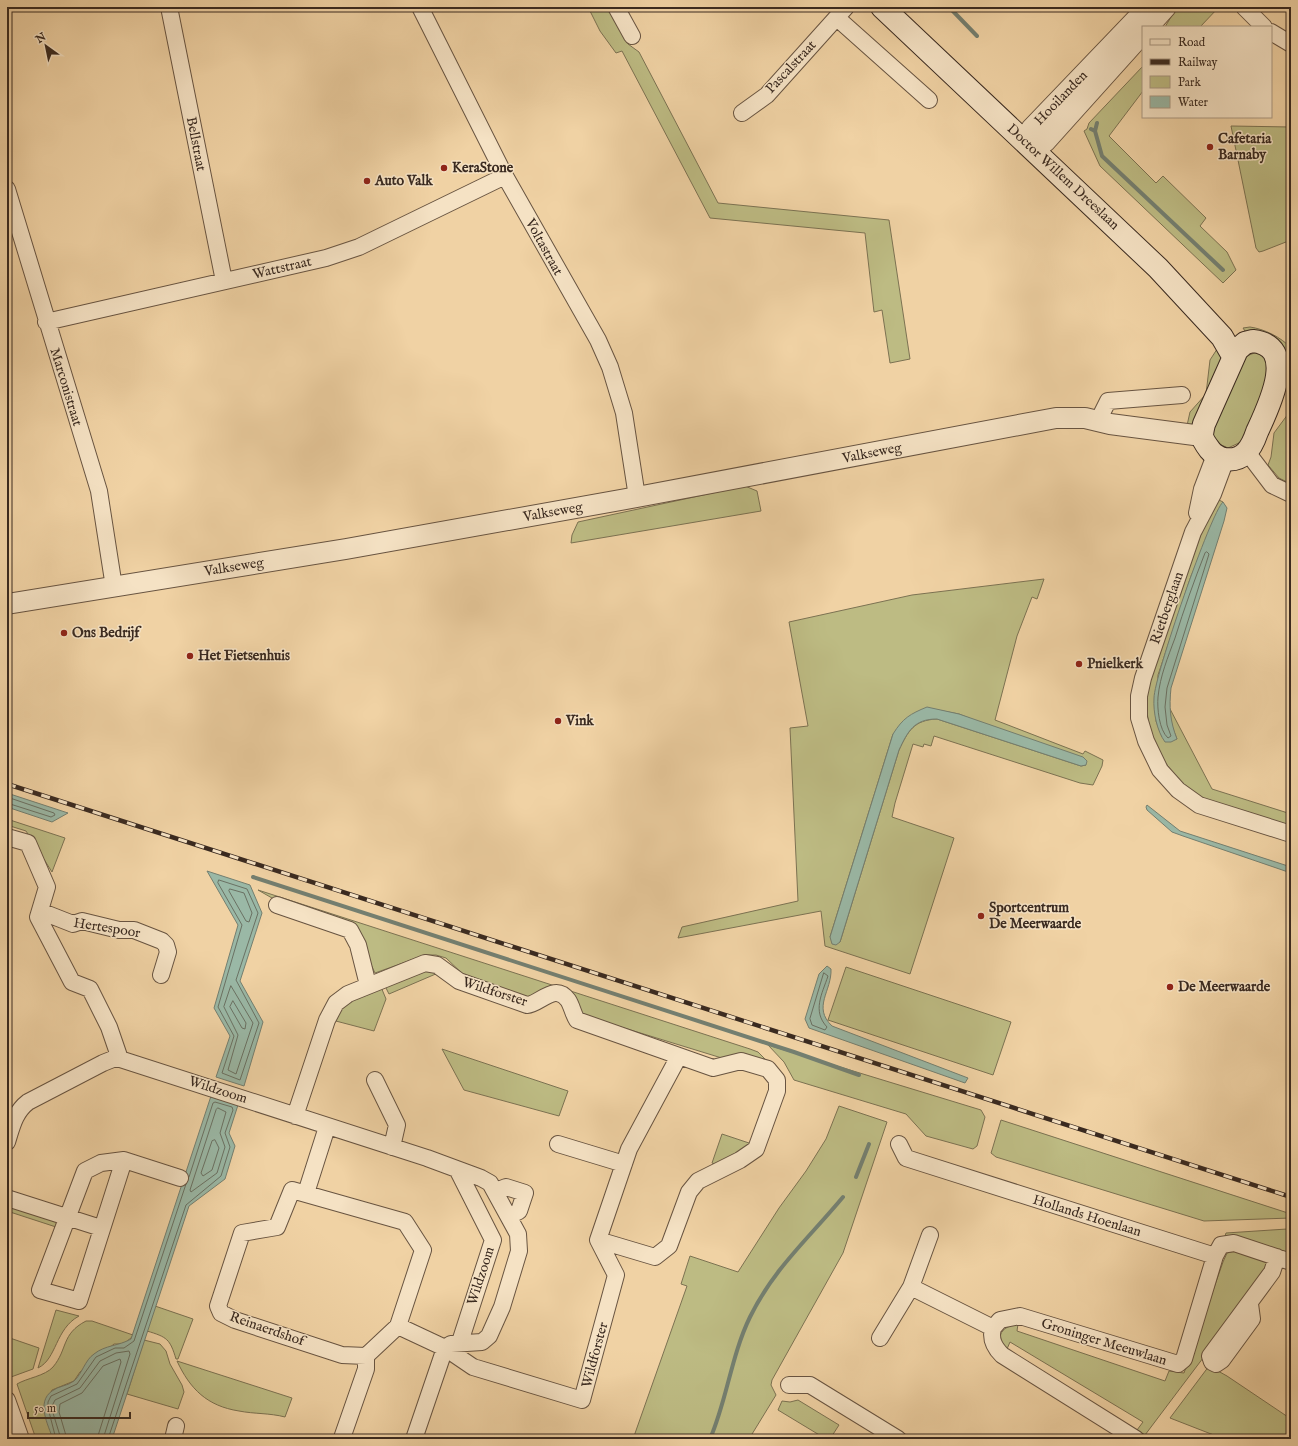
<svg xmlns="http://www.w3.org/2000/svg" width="1298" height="1446" font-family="'IM FELL English',serif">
	<rect width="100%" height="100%" fill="#f0d2a4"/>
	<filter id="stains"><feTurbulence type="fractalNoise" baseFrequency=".005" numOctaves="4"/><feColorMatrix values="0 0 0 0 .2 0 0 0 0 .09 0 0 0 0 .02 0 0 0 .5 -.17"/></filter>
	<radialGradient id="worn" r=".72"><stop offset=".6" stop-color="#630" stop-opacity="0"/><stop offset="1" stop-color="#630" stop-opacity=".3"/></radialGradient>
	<path fill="#bdbb83" stroke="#7c7252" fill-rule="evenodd" d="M588,7H608L628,44L639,52L718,203L889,220L910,359L890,363L882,310L874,312L865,233L710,218L622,51L616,53L600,31Z
		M1177,7H1219L1200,27H1165Z
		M1143,66V91L1109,136L1156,183L1163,176L1206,218L1200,226L1227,252L1236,270L1223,283L1100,166L1084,131L1087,129L1089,123Z
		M1231,126L1291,127V240L1263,251L1259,252L1256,248Z
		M1250,327C1264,329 1281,337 1291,348V361L1280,344L1245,331L1243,328Z
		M1221,343L1225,352L1195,431L1186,430L1190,412L1206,394L1210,360Z
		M1257,352L1265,354L1273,371L1241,442L1228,448L1217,443L1213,437V428L1244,357Z
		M1291,410V484L1279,478L1268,465L1271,457L1274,433Z
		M745,486L757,491L761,511L571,543L572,535L578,522Z
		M1217,499L1223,502L1191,576L1158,675L1156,721L1162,737L1177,739L1171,724L1169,707L1212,789L1291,814V827C1265,819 1216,808 1195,793C1165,773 1144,733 1147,696C1148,689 1150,681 1152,674L1203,528Z
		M1044,579L1037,599L1032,597L1017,636L995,720L1083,754L1085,751L1103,760L1102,766L1093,785L1080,783L934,736L931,746L924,744L923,747L913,744L895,803L892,817L954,838L910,974L825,946L821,911L678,938L682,927L798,901L790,728L808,726L789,622L912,595ZM927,708L959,714L1086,765L1081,766L937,719C914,720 908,731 899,750L840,942L830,937L893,734Z
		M7,819L65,838L52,872L26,831L7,825Z
		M258,890L750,1049L758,1052L772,1066L725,1059L585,1016L579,1013L573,1000L527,999L467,978L446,958L436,955H425L375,973L353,927L279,902Z
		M846,967L1011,1022L993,1075L828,1020Z
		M423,969L438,973L389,994L385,986Z
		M381,987L386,999L374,1031L332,1020L344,1004Z
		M768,1045L981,1110L985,1117L977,1146L973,1149L926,1136L906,1114L794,1080L784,1062Z
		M442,1049L568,1091L559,1116L464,1090Z
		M839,1106L887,1122L843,1253L772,1380L771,1385L776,1395L749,1439H633L687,1286L681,1284L690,1256L738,1272L779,1208L806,1171L826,1139Z
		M1001,1120L1291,1214V1218L1204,1221L996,1157L991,1153L992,1150Z
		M722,1134L752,1144L721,1167L712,1163Z
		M7,1205L58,1222L56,1227L7,1211Z
		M1287,1229L1291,1230V1255L1233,1236H1225L1226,1233Z
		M1235,1251L1267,1260L1265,1272L1252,1293L1145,1435L1137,1430L1143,1422L1010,1342L1007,1349C993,1336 1003,1326 1018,1324L1017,1331L1165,1381L1169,1371L1184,1373L1223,1262L1227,1253Z
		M155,1306L193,1319L178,1359H176C170,1339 167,1337 147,1331Z
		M56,1310L79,1316C55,1329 57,1359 38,1368Z
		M86,1321H92L133,1335L131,1338L123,1344H114L80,1372L74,1381L52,1390L44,1408L53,1439H36L17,1384C27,1378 45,1376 53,1367C68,1349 61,1334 86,1321Z
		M7,1337L39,1348L33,1369L11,1377L7,1370Z
		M144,1340L160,1344L166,1351L170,1364L182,1385L184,1392L178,1409L127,1394Z
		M177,1361L292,1398L285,1417C270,1413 254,1414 239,1411C207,1406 190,1389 177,1361Z
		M1209,1366L1227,1376L1291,1419V1439H1224L1170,1418Z
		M798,1400L839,1425L830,1439H826L778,1410L782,1401L790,1402Z"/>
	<path fill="#9ab8a6" stroke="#747f70" d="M1223,502L1227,508L1224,521L1171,688C1169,707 1170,721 1177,739L1171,742H1165C1157,731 1153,712 1154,698C1154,677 1211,512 1223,502Z
		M927,707L959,714L1083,757L1087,761L1086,765L1081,766L937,719C914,719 908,731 899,750L840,942L836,945L832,944L830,937L893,734C903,718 910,714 927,707Z
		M7,793L68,813L52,822L7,807Z
		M1147,805L1180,831L1291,867V873L1183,836L1172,832L1147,810L1146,807Z
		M207,871L250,885L262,913L240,981L263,1022L244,1086L216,1077L230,1036L214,1008L238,925Z
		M827,966L831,969C832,991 812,1007 832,1026L968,1078L965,1083L809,1028L805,1019L819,974Z
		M211,1096L238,1105L229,1133L235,1146L225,1179L189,1206L112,1439H53C48,1425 36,1402 52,1391C58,1386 68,1386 74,1381C82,1374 85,1360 94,1354C105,1345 119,1346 131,1339Z"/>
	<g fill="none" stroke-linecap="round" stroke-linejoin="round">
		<path stroke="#6a7163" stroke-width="1" d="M1207,552L1209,554L1167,688L1165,707L1167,725L1171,736L1168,738C1159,730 1157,708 1158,697C1160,676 1168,657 1175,638C1184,609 1194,581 1205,553Z
			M7,797L54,813L55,815L51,817L7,803
			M219,880L247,889L258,913L236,980L259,1023L240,1080L222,1073L234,1036L218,1007L242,925L218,883Z
			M230,889L244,893L252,913L249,922L246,921L229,891Z
			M824,973L828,976C822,994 812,1011 827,1027L825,1030L812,1025L810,1019Z
			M231,986L253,1023L236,1074L228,1070L238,1035L224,1007Z
			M233,1001L246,1023L245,1029L242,1028L230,1007Z
			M218,1108L226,1112L220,1133L225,1147L217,1173L191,1192L190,1190L216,1110Z
			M215,1140L219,1148L212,1170L203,1176L201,1173L212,1141Z
			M56,1439L48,1408V1402L51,1396L77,1384L96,1357L115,1348H124L134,1341L186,1184
			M61,1439L53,1413V1404L55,1400L80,1388L100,1361L116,1353L129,1351L130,1354L103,1439
			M67,1439L59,1412L60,1404L82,1393L103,1366L120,1359L121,1362L97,1439
			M108,1439L186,1205L221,1176L230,1147L225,1133L233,1110L232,1107L215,1102L213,1103L189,1177"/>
		<path stroke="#747f70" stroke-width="4" d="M949,7L977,36
			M1091,129L1095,131L1102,156L1223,270
			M1095,131L1097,123
			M253,877L794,1052L859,1075
			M856,1177L869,1144
			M710,1439C727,1400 731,1356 750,1317C774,1268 809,1238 843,1197"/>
		<defs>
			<path id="minor" d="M169,7L224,281
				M420,7L505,176L598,340L610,367L624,413L637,497
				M616,7L632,36
				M1244,7L1264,27
				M837,18L929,100
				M1271,32L1291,44
				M742,113L767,95L846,7
				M7,189L99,491L114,587
				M46,322L326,258L359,247L505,176
				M1098,421L1108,401L1182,395
				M1247,452L1272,485L1291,494
				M1226,459L1213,494L1193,532L1143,678L1139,696V718L1146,741L1160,770L1178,790L1199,805L1291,834
				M1197,513L1202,489L1215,455
				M7,837L28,843L47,887L38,917L72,982L90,989L109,1027L120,1059
				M277,905L350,930L358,945L368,985
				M40,911L73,924L82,921L119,930H134L162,941L166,945L168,952L161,975
				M375,1080L397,1125L392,1147
				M295,1116L327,1020L336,1003L348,994L425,963L437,965L459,981L527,1005C540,1004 555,982 568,1000C572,1006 573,1014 577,1020L713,1068L741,1061L768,1069L777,1080V1091L756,1149L740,1160L698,1181L689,1192L669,1246L655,1257L598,1240
				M7,1142C12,1126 15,1112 28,1102L103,1063L113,1059H120L427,1158L481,1178L490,1183L518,1234L519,1251L502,1307L489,1336L482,1342L451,1344L445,1348L414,1439
				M558,1144L624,1164
				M899,1144L906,1158L1215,1256L1221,1245L1234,1243L1291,1262
				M124,1160L101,1163L85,1171L40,1290L79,1301L124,1160L180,1178
				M457,1169L493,1240L460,1342
				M496,1191L506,1187L525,1193L519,1211L509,1216
				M306,1193L327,1127
				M7,1198L101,1228
				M911,1287L993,1328C990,1339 994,1347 1002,1355L1136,1439
				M1250,1304L1252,1319L1222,1360L1216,1364L1212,1362L1210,1356L1272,1272L1277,1257
				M398,1326L445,1348L473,1367L582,1400L616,1275L598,1240L629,1149L679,1056
				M993,1328L1000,1320L1020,1316L1178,1364L1184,1359L1215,1256
				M880,1338L911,1287L930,1235
				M789,1385H810L898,1439
				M7,1400L21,1439
				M342,1438L366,1369V1356L398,1326L423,1250L405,1222L292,1190L277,1227L242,1233L218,1306L221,1313L235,1320L342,1355L366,1356
				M173,1439L176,1426"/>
			<path id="tertiary" d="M1148,27L1166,7
				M1143,33L1045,142L1029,145L1031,129L1148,7
				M7,604L346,549L637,497L1056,418H1085L1110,424L1202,436"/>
			<path id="secondary" d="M882,7L1158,268L1222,337L1233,356
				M1253,341C1298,346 1270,404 1257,432C1252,447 1244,462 1225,459C1219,458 1214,455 1210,450C1207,446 1203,441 1202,436C1202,433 1203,428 1204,424L1237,350L1245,343Z"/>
		</defs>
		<use href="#minor" stroke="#685441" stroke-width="18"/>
		<use href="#tertiary" stroke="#685441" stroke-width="22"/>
		<use href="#secondary" stroke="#3a2a20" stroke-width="24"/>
		<use href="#minor" stroke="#f5e2c4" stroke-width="16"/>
		<use href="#tertiary" stroke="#f5e2c4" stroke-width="20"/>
		<use href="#secondary" stroke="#f5e2c4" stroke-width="22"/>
		<defs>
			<path id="rail" d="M7,784L1291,1197"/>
		</defs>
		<use href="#rail" stroke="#3a2a20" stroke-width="4.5"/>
		<use href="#rail" stroke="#f5e2c4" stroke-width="3" stroke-dasharray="9" stroke-linecap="butt"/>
	</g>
	<g fill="#8f2418" stroke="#f5e2c4" stroke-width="1.5">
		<circle cx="1210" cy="147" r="4"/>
		<circle cx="444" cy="168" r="4"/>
		<circle cx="367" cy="181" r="4"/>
		<circle cx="64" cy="633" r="4"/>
		<circle cx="190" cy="656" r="4"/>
		<circle cx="1079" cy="664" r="4"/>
		<circle cx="558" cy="721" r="4"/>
		<circle cx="981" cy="916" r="4"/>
		<circle cx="1170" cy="987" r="4"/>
	</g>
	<g text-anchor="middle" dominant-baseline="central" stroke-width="3" stroke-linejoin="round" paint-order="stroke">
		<g font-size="14" fill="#3a2a20" stroke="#f5e2c4">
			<text transform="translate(791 67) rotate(-47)">Pascalstraat</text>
			<text transform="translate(1061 98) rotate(-46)">Hooilanden</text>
			<text transform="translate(196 144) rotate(79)">Bellstraat</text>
			<text transform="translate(1063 177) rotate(43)">Doctor Willem Dreeslaan</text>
			<text transform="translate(544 247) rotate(61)">Voltastraat</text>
			<text transform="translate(282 268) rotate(-13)">Wattstraat</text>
			<text transform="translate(66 387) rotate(73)">Marconistraat</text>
			<text transform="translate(872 453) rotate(-11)">Valkseweg</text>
			<text transform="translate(553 512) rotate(-10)">Valkseweg</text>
			<text transform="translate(234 567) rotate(-9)">Valkseweg</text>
			<text transform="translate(1167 608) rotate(-71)">Rietberglaan</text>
			<text transform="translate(107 928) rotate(9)">Hertespoor</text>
			<text transform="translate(495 992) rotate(18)">Wildforster</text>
			<text transform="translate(218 1090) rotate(18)">Wildzoom</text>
			<text transform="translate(1087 1216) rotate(17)">Hollands Hoenlaan</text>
			<text transform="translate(481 1276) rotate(-72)">Wildzoom</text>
			<text transform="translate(267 1329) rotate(19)">Reinaerdshof</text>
			<text transform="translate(1104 1342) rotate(17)">Groninger Meeuwlaan</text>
			<text transform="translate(595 1355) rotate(-75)">Wildforster</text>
		</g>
		<g font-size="14" font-weight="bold" fill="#3a2a20" stroke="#f5e2c4" text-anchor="start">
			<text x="1218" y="139">Cafetaria<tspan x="1218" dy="16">Barnaby</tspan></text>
			<text x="452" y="168">KeraStone</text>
			<text x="375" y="181">Auto Valk</text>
			<text x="72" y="633">Ons Bedrijf</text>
			<text x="198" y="656">Het Fietsenhuis</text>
			<text x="1087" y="664">Pnielkerk</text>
			<text x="566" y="721">Vink</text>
			<text x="989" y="908">Sportcentrum<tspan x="989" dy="16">De Meerwaarde</tspan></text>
			<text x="1178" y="987">De Meerwaarde</text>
		</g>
	</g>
	<rect width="1298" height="1446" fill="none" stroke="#f0d2a4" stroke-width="24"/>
	<rect x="8" y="8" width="1282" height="1430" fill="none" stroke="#3a2a20" stroke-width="2"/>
	<rect x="12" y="12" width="1274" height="1422" fill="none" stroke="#3a2a20"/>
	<rect x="1142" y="26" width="130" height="92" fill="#f5e2c4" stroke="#aa9882"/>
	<rect x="1150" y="39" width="20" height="6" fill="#f5e2c4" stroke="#aa9882"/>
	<text x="1178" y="46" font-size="12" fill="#3a2a20">Road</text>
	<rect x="1150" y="59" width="20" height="6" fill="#3a2a20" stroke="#aa9882"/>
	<text x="1178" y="66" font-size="12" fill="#3a2a20">Railway</text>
	<rect x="1150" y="76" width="20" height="12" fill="#bdbb83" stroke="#aa9882"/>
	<text x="1178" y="86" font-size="12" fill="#3a2a20">Park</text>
	<rect x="1150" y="96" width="20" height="12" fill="#9ab8a6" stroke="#aa9882"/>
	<text x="1178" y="106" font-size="12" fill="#3a2a20">Water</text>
	<g transform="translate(46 46) rotate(327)" stroke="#f5e2c4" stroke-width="3" paint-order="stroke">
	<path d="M0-3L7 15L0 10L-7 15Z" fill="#3a2a20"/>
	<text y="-6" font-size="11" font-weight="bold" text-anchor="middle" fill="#3a2a20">N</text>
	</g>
	<path d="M28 1412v6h102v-6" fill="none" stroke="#3a2a20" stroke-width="2"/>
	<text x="34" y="1412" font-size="12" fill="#3a2a20" stroke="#f5e2c4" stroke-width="3" paint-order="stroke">50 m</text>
	<rect width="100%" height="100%" filter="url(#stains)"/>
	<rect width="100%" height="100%" fill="url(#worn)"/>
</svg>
